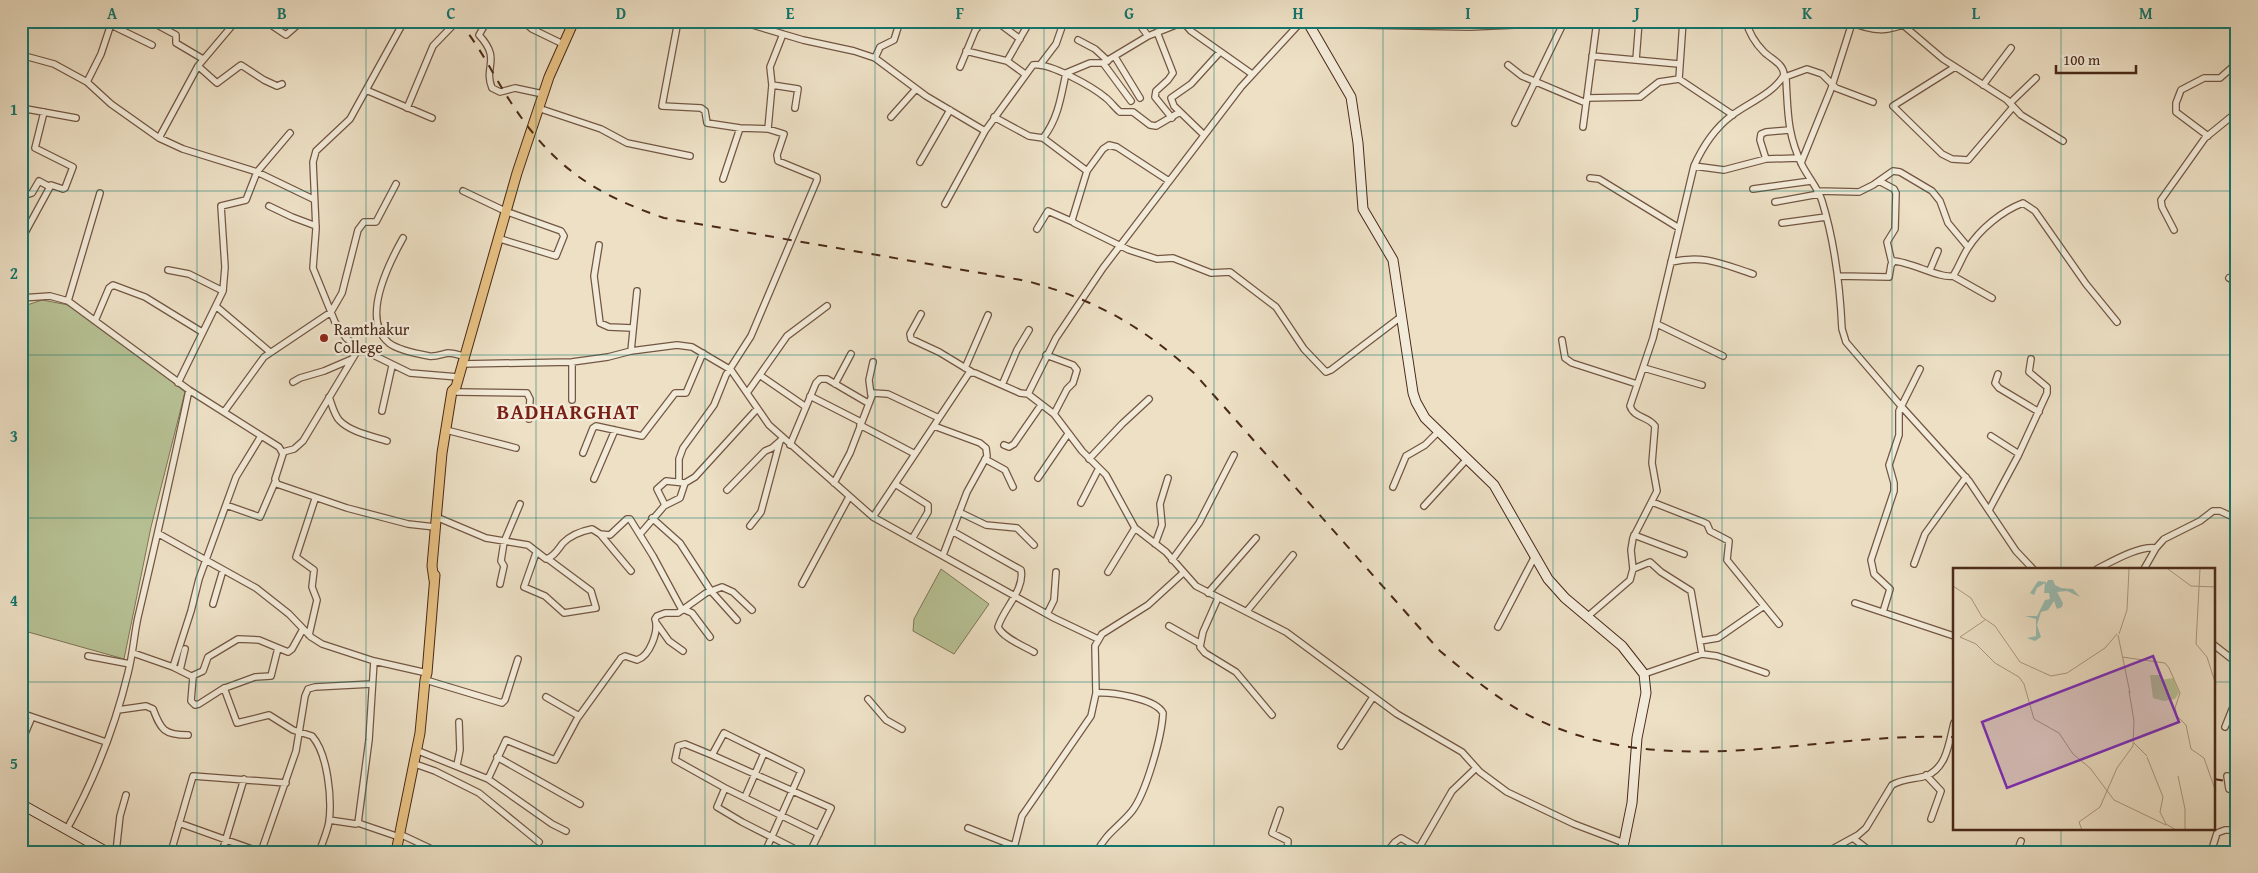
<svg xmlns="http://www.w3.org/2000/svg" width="2258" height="873" font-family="'Gentium Book Plus',serif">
	<rect width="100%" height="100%" fill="#ede0c5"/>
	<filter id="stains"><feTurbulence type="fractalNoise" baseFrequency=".004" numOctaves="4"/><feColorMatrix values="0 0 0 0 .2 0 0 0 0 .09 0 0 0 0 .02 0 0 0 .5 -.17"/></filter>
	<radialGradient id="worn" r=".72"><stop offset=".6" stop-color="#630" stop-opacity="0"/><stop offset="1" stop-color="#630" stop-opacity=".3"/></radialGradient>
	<path fill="#b7c295" stroke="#807556" d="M42,300L79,307L185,392L151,527L124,659L21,630V577L25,563L21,561V307Z
		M941,569L989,604L954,654L913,631L914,619Z"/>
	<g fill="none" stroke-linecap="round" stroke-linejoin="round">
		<defs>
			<path id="street" d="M150,21L176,35V43L203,59
				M265,21L286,35L302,21
				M487,21L479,35C502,60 483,66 492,88L500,92L515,88L543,94
				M523,21L532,29L563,44
				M678,21L662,106L701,108L705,111L707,123L740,128L768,129L772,85L770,67L783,34
				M739,21L803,40L854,51L875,58L926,96L985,131
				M996,21L1020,39
				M1137,21L1148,36
				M1683,21L1679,79L1733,115
				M1848,21C1874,32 1887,33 1912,21
				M1183,22L1191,31L1252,74
				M403,23L350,119L316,151L313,162L316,229L313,268L335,322L346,338L359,348L410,373L458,377
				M1310,24L1470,27L1601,21
				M111,25L152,45
				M1903,25L1943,59L2007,100L2021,115L2063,141
				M771,30L777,21
				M1157,32L1173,73L1168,80L1156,91L1155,97L1172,118
				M1078,40L1095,49L1108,61
				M966,51L1007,61
				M21,55L54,64L87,82L111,104L159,138L183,149L257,172L313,199
				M1592,56L1679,64
				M1115,57L1140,98
				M875,58L880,47L894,40L900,21
				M1636,60L1639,21
				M1103,63L1131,101
				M1040,65L1056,44L1064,21
				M1508,65L1522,76L1586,103
				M198,66L217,83L241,65L264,80L277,86L282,84
				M960,67L975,31L982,21
				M1955,67L1893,106L1942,154L1952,159L1968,160L2013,107
				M1025,74L1007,61L1030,21
				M1784,75L1786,79C1788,112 1787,134 1802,165C1808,177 1818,188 1822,201C1835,243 1840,286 1842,329L1846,342L1901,406L1969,481L2016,551L2033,569
				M1785,77L1807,69L1822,74L1836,88L1873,102
				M87,82L101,54L112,21
				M772,85L798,89L795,108
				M1983,85L2011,48
				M366,90L432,118
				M1587,98L1640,97L1659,82L1679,79
				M2010,103L2036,78
				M21,108L76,118
				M407,108L433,46L457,21
				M538,108L601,129L627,143L690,156
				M891,117L916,89
				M994,117L1029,136L1043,138C1058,119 1061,97 1066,73L1090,63H1103L1148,36L1186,21
				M1515,123L1563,24
				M1583,127L1597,21
				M1204,135L1174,106L1171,98L1191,84L1220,52
				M2208,136L2176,112V103L2181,90L2204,78H2220L2237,63
				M159,138L198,66L236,21
				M1043,138L1087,171L1072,220L1074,223L1129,250L1157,259L1173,258L1211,273L1230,272L1276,307L1304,349L1326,372L1331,370L1402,316
				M1766,159L1760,140L1761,134L1766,132L1789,130
				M920,162L950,110
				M1801,163L1831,89L1852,23
				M1694,166L1724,170L1766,159L1799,158
				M1087,171L1103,149L1109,145L1117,147L1169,181
				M1590,178L1599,179L1679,228
				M723,179L740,128
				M1879,181L1894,189L1896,193L1895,229L1887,242L1892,263
				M1753,189L1811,181
				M463,191L505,211L561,231L564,236L556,256L497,238
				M1817,191L1859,192L1873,185L1893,171L1900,172L1932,191L1940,201L1948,223L1968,247
				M21,193L26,195L32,193L39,181L50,187
				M1775,202L1819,194
				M945,204L985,131L1033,65C1049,62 1093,87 1106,98C1111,102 1115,108 1120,112H1133L1150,125L1156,126L1180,112
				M269,206L292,217L316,226
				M1782,223L1826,217
				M1037,229L1048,211L1073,222
				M2174,230L2162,207L2161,200L2205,138L2237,112
				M403,238C389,263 360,319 389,343C398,350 418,354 429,356C436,357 442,354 448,353C453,353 459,355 463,356
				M21,240L51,185L63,189L65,188L73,167L35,148L44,112
				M599,245L594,276L600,323L609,327L632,328
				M1671,262C1704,254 1722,264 1753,274
				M168,270L189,274L223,291
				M1930,270L1938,251
				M1838,276L1889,277L1891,265L1894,261C1911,262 1941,279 1953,276C1959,267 1962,257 1968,248C1980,229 2002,211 2023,203L2035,211L2086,284L2117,322
				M1953,276L1992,298
				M2229,278L2237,283
				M21,298L50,296L68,301L189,390L279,447L283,454L275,479L277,484L347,508L408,524L435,527
				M68,301L100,193
				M217,307L270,352
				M921,314L910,334L911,339L939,352L972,372
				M95,321L109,288L113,285L145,297L202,332
				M1657,324L1723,356
				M1562,340L1565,358L1572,363L1637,384
				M631,351L637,291
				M1046,355L1073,365L1077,370L1073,383L1067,389L1054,414
				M461,364L572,362L608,357L631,351L677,345L692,347L731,370L769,425L873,517L1054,618L1098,639
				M965,368L988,315
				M1644,368L1702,385
				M1998,374L1995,383L1999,388L2039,412
				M761,376L806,407
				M293,382L300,378L324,371L352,359
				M178,383L223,291L225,267L221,206L246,200L257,172L290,133
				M835,384L851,354
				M1002,385L1017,350L1029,330
				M457,392L527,393L530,399L529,419
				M747,393L787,336L827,306
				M1028,394L1054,414L1082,451L1106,475L1135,528L1166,552L1196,586L1286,632L1397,714L1462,752L1480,772L1507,792L1574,824L1624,843
				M871,395L869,380L873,362
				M810,396L861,422
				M329,397C332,405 334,414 339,420C350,432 372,436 387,441
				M572,400V362
				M382,411L392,366
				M224,412L264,357L331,312L342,293L358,230L364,222H376L396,184
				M860,425L915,454
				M934,426L980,443L986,448L987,456L967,492L943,555
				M450,431L516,448
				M1991,436L2019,454
				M790,445L816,383L820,379H827L868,403
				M1004,445L1009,447L1014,444L1041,405
				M283,452L294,449L303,441L359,348
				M583,453L593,428L596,426L642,436L675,393H686L703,353
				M985,459L1005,470L1013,487
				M1089,459L1122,424L1149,399
				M1038,478L1068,434
				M594,479L615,430
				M679,482V459L683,448L714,405L726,375L751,336L817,180V177L778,161L777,155L784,134L768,129
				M834,483L850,453L873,393L888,394L939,418
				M895,484L928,505V512L912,539
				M1393,487L1406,456L1425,445L1438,432
				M727,490L765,451L772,448L780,441
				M1652,502L1703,522L1707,524L1710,531L1729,541L1727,560L1779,624
				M1081,503L1099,468
				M226,505L260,517L275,482
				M664,506L680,498L685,483
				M1424,506L1467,459
				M1989,510L2018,456L2047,393V387L2029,372L2031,359
				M959,512L986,525L1017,528L1034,545
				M873,517L969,373H975L1020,393L1028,394L1056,338L1103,268L1241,87L1302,21
				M652,518L680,543L711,591L737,620
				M441,519L486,538L528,545L546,559C554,557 558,549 563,543C570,536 582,531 592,529L600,534L610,535L627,519H630L653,556L681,608L692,613L710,637
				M750,526L761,512L780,441L783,438
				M952,531L1021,570C1025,590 1003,609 998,627C1003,638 1024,646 1034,652
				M641,533L665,505L657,489L666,481L685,483L695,477L757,409
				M159,534L256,588L289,614L311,637L322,644L374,661L427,673
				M600,534L631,571
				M1634,535L1684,554
				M1155,544L1162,525L1160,504L1168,478
				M536,553L524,587L545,596L564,613L596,608L591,591L548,559
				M1172,560L1199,523L1234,455
				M1914,564L1925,534L1966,477
				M1633,569L1650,562L1661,572L1691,591L1702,654
				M2097,569C2111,562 2140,545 2156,548
				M2144,569L2156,548L2164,539L2200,521L2213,511H2220L2237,519
				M1108,572L1135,528
				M500,584L504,566L501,561L504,542L520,504
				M802,584L849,497
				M1208,593L1256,538
				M1218,598L1203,632L1200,647L1205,653L1236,672L1272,715
				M1855,603L1954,636
				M213,604L223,570
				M1247,611L1293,555
				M1883,612L1890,589L1874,574L1871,560L1894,491V483L1889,465L1899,435V411L1920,369
				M1047,614L1054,600L1056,572
				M1587,617L1630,580L1633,569L1631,550L1633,538L1657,491L1652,463L1655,426C1648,416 1634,418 1630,406L1653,338L1694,166C1703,146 1714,129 1731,116C1748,103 1773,94 1784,75C1784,64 1771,59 1764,52C1755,43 1749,33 1746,21
				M657,624L669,641L683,651
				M1169,626L1199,643
				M1498,627L1535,556
				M309,635L317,600L312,587L314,570L296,557L315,499
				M1700,641L1718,638L1764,606
				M2214,645L2237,663
				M133,653L173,667L193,677L191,701L195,705L199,704L224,688L237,723L269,715L293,730L312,736C328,754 332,799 329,822C327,832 323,842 319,852
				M88,656L130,664
				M173,667L191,611L199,579L236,477L261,436
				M180,670L185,649
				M1644,674L1702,654L1717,656L1766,673
				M192,676L203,671L208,657L238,639L259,640L288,652L292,649L303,629
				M429,681L502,703L505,700L518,659
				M225,688L255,677L271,676L278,648
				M1096,693C1111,692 1155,698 1163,713C1162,736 1146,793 1132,811C1120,826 1105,834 1097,852
				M546,697L579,716
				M868,699L886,720L902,729
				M118,710L146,706L153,709C161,730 164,735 188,735
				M21,713L106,742
				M2225,727L2237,697
				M21,743L32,717
				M1341,746L1373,697
				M421,752L488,779L552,824L566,831
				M712,755L831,808L810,852
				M497,757L580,804
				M418,765L435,771L479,793L539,842
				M457,765L460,750L459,722
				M1926,775L1941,791L1931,819
				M2237,778L2227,776L2229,789L2237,791
				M488,779L506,740L555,760L577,719L621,658L625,656L637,660C650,656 659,631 655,619L657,616L665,613H678L706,593L722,587L733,592L752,610
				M725,788L675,760L678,746L685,744L712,755L724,733L801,771L765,852
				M745,797L764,753
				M1280,810L1272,833L1288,841L1287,852
				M329,820L356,824L358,823L369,740L374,661
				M179,823L260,852
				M358,823L399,837
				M968,828L1014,846
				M67,829C94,780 115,727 128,673C133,654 134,635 138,617C156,541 173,466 189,390
				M404,836L438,852
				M1853,838L1871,852
				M1419,848L1452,791L1476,768
				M116,852L120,816L126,795
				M171,852L193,776L286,783
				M222,852L244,779
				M261,852L296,751L305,696L308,689L315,687L372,684
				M801,852L742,822L717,807L725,788L819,834
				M1013,852L1022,816L1091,716L1096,693L1095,646L1102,634L1148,605L1183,573
				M1387,852L1395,842L1401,838L1425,852
				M1827,852L1858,835L1866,828L1892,785C1902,779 1915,779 1926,776C1947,768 1949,742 1954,723
				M1906,852H1923
				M2017,852L2021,841
				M2211,852L2217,833L2225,830H2237"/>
			<path id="secondary" d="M1307,21L1351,97L1358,143L1363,209L1393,260L1413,393L1416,402L1425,418L1494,485L1548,579L1565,598L1622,646L1644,674L1646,693L1637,738L1632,803L1622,852
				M21,804L107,852"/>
			<path id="primary" d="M434,580L432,566L442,453L452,391L456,387L517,173L549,77L574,21
				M396,852L420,733L425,680L427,673L435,575"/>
		</defs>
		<use href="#street" stroke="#735643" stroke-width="8"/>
		<use href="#secondary" stroke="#4a2818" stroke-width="11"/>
		<use href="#primary" stroke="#4a2818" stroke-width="11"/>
		<use href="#street" stroke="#f3ebd9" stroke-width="5.5"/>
		<use href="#secondary" stroke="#f3ebd9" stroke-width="9"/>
		<use href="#primary" stroke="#e6c082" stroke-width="9"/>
		<path stroke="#4a2818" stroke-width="2" stroke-dasharray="9 9" stroke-linecap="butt" d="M458,21C479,44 493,75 510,101C552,166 592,193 664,218L1027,281C1096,300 1142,326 1195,374L1440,651C1469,675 1498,700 1532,717C1668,784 1811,732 1954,737
			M2214,779L2237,783"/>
	</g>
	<path fill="none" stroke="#0f766e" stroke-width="1" stroke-opacity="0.55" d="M197,21V852M366,21V852M536,21V852M705,21V852M875,21V852M1044,21V852M1214,21V852M1383,21V852M1553,21V852M1722,21V852M1892,21V852M2061,21V569M21,191H2237M21,355H2237M21,518H2237M21,682H1954M2214,682H2237M2061,829V852"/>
	<circle fill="#8f2418" stroke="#f3ebd9" stroke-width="2" cx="324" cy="338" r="5"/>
	<g text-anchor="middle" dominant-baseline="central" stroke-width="4.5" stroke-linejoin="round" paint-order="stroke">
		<g font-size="16" fill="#4a2818" stroke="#f3ebd9" text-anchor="start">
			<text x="334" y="329">Ramthakur<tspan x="334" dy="18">College</tspan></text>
		</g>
		<g font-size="21" font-weight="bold" letter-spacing="1" fill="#7a1f14" stroke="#f3ebd9">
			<text x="568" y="411">BADHARGHAT</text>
		</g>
	</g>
	<g transform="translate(1953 568)">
		<rect width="262" height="262" fill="#ede0c5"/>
		<path d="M197,107H207L208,112L220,110L226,125L222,131L211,133L200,130Z" fill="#b7c295"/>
		<path d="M95,12H100L102,17L108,20L120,21L127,29L114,23L104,24L110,35L109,39L104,41L101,33L95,42L88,44L84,57L88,69L82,73L74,70L83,68V51L72,48H84L92,32L97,31L96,25H91L92,15L84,20L81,27L77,25L85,13L93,14V16Z" fill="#99bdb4"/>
		<path fill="none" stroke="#ac9680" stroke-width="1" d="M215,1L238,18L263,19M247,1L243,76L254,89L263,117M0,18L18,30L29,49L42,58L67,94L98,108L114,105L152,80L164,66M166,66L174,42L176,1M165,67L177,125M7,69L23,76L42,95L66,109L71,116L81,151L106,165L120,186L137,200L161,232L213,257M7,69L32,52M169,89L212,95L216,100L227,125L222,140L224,148L233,157L238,181L251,190L263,224M181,175L194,188M194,189L210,229L207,244L213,256L223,262M225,208L232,241V262M129,262L126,254L147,239L164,200L180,178L181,153L176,123"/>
		<path fill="#7b2cbf" fill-opacity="0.15" stroke="#7b2cbf" stroke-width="2.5" d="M200,88L226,154L54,220L29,154Z"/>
		<rect width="262" height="262" fill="none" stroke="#4a2818" stroke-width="2.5"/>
	</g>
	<rect width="2258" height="873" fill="none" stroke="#ede0c5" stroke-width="55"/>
	<path d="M2056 65v8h80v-8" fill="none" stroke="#4a2818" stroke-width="2.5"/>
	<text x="2063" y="65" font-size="15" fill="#4a2818" stroke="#f3ebd9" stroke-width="4" paint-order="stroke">100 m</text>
	<rect x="28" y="28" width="2202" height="818" fill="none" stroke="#0f766e" stroke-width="2"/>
	<g font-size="16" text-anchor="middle" font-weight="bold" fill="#0f766e">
		<text x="112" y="19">A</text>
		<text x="282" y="19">B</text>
		<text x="451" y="19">C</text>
		<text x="621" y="19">D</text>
		<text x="790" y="19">E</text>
		<text x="960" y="19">F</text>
		<text x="1129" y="19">G</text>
		<text x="1298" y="19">H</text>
		<text x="1468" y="19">I</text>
		<text x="1637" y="19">J</text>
		<text x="1807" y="19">K</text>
		<text x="1976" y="19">L</text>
		<text x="2146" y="19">M</text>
		<text x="14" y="115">1</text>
		<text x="14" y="279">2</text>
		<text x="14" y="442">3</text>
		<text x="14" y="606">4</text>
		<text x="14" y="769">5</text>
	</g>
	<rect width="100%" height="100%" filter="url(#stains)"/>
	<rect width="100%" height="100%" fill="url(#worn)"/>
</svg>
